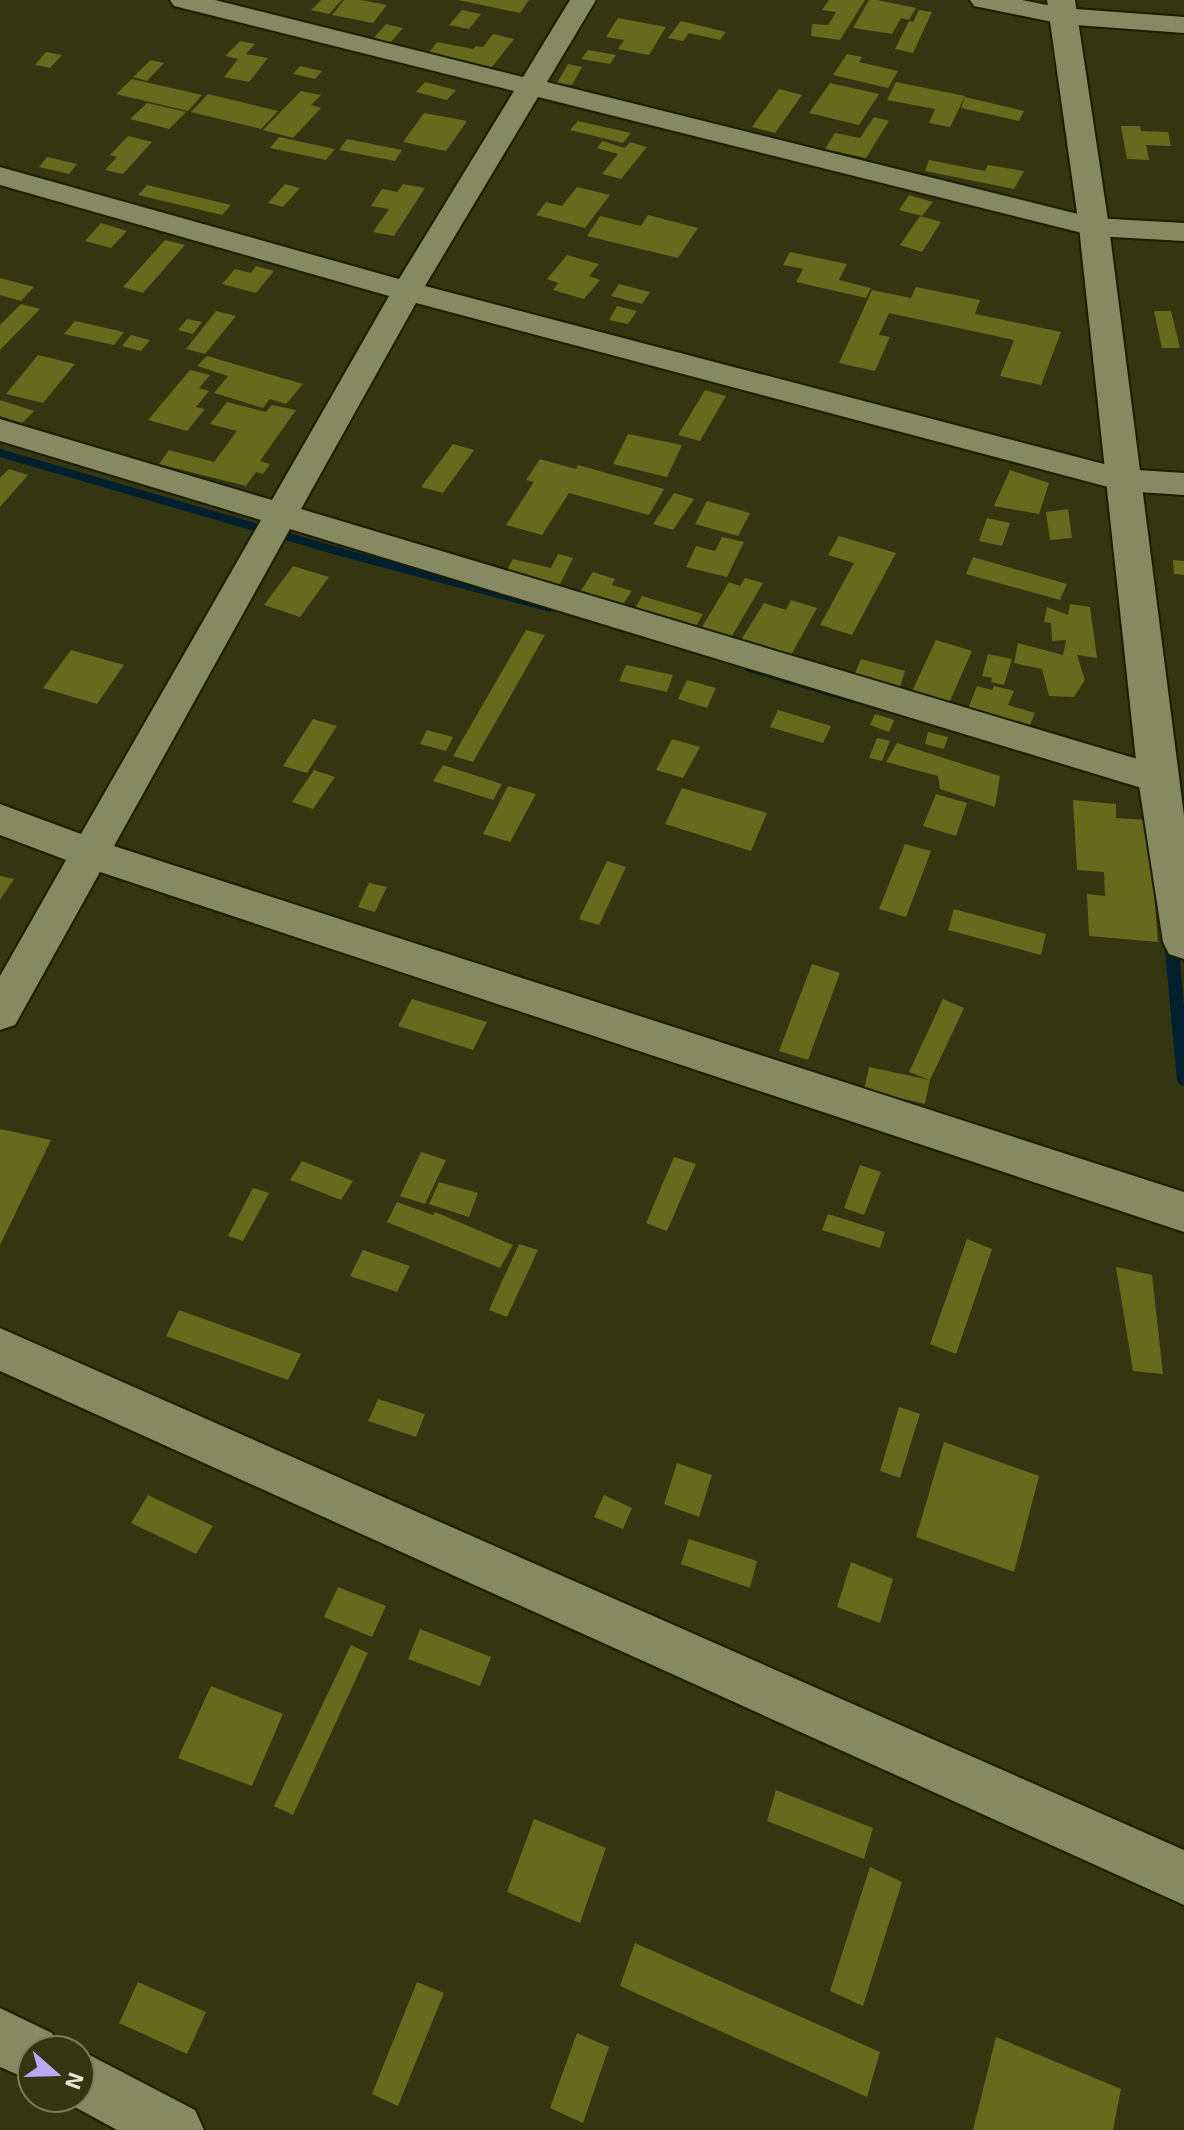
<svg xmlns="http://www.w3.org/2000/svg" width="1184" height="2130" font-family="'Exo 2',sans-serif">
	<rect width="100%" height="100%" fill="#333610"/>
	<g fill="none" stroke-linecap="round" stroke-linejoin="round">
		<path fill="#002030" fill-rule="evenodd" d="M0,449L341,548L550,604L556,608L550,612L340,556L0,457Z
			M750,664L857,696L859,699L853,703L746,671L744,668L746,665Z
			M1171,934L1178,939L1184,1006V1086L1179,1084L1177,1080L1164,939Z"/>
	</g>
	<path fill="#656a1c" d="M321,0H342L329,14L311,10Z
		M344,0H361L387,5L373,23L332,15Z
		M458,0H529L520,13Z
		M829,0H865L840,40L811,36L812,24L828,25L836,12L822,10Z
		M869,0H877L916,8L909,20L901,18L892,34L853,28Z
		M462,10L481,14L469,29L449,25Z
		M919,10L932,12L913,53L895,49L909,21L913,22Z
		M618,18L666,27L649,55L618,49L624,40L606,37Z
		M681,21L726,32L720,40L689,33L683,41L668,38Z
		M386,24L403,28L390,43L373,39Z
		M493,34L514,39L492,67L428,54L437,42L473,49L476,46L483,47Z
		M240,41L255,44L246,54L268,58L249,82L224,77L238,59L225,56Z
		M588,50L616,55L610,64L581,59Z
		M46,52L62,55L50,68L35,65Z
		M847,54L862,57L859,62L898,71L888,88L833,75Z
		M151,60L164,63L147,81L133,77Z
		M568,64L582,67L572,85L557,83Z
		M300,66L322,71L315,79L293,74Z
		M132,79L202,95L188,111L116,94Z
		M425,82L456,90L447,100L416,92Z
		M896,82L965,96L950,127L929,123L935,109L887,100Z
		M830,83L879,94L859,125L809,113Z
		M779,89L802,95L775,133L752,127Z
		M301,91L321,95L311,105L321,108L293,138L263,130Z
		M208,94L278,111L261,129L191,112Z
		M965,97L1024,111L1019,121L961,108Z
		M147,103L186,112L169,129L130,119Z
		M424,113L467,121L446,151L403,142Z
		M874,117L889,121L866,158L825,149L835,133L860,138Z
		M578,121L631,133L623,143L570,130Z
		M1121,126H1140L1141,131L1168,132L1171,146L1146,145L1149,160L1127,159Z
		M128,136L152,142L123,174L105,170L117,157L110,155Z
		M279,137L335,149L326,160L270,148Z
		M347,139L402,150L395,161L339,150Z
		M602,141L625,148L630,142L647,147L621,179L602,174L618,154L597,148Z
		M47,157L77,164L69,174L39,167Z
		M929,160L985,171L988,165L1024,171L1014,189L925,171Z
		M285,184L300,188L283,207L268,203Z
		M403,184L425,188L394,236L373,232L389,209L371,206L382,189L397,192Z
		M147,185L231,205L222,215L138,195Z
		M577,187L610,195L585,228L536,215L546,202L562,206Z
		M909,195L933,202L922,216L899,210Z
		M648,215L698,228L678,258L587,236L600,216L641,226Z
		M920,216L941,222L922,252L900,245Z
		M101,223L127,231L111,248L85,241Z
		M165,240L185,245L143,293L123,287Z
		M790,252L847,264L839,280L871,288L866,298L796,282L803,269L783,265Z
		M567,255L599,264L589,276L600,280L584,299L553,290L558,283L547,279Z
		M256,266L274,271L256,293L222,284L235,269L251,273Z
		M0,278L34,287L21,301L0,295Z
		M619,284L650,292L642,304L611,296Z
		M916,287L980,300L975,314L1061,332L1041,385L1000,376L1014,340L889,313L879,335L890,337L875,371L839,363L872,290L911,298Z
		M21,304L40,309L0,350V325Z
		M617,306L637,311L628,324L609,320Z
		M216,311L236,316L205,354L186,349Z
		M1154,311H1171L1180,348H1162Z
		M187,319L202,322L193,334L178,330Z
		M75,321L124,332L114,345L64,334Z
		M131,335L150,340L141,351L122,346Z
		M38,355L75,364L43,403L6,394Z
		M207,356L303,384L286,404L270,399L263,408L214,393L228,376L197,366Z
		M190,370L210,375L199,388L209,391L196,407L205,409L187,431L148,420Z
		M705,390L726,396L700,441L678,435Z
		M0,400L34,411L22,423L0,416Z
		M227,402L266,412L272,405L296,410L260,461L270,464L263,474L256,472L246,486L159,464L169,450L214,462L237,431L210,424Z
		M628,434L682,445L667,477L613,464Z
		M453,444L474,450L443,493L421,487Z
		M540,459L576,469L578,465L664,489L649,515L569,493L542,535L506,525L534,482L526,480Z
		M9,469L28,475L0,507V478Z
		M1010,470L1049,483L1039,514L994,506Z
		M674,493L694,499L673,530L653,524Z
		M707,501L750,513L738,536L695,524Z
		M1068,509L1072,538L1050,540L1046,512Z
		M987,518L1010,523L1002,546L979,541Z
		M839,536L896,553L852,635L820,625L854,563L828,555Z
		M722,537L744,542L727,577L686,567L696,546L715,551Z
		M558,554L573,558L559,586L505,574L513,559L551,568Z
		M973,557L1067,584L1060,600L966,574Z
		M1173,560L1184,561V575L1174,574Z
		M293,566L329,577L300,617L264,605Z
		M593,572L615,579L612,585L632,591L623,604L606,599L604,603L578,595Z
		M745,578L763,583L732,636L702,627L729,582L740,586Z
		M642,596L703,614L695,628L634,610Z
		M791,600L817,608L790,657L741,640L764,603L786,610Z
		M1070,604L1090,607L1097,658L1077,655L1085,680L1074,697L1049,696L1042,669L1014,663L1018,643L1063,655L1066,640L1052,641L1051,623L1044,622L1047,607L1068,615Z
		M526,630L545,635L473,762L453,756Z
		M936,640L972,651L949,703L912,691Z
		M71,650L124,665L97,704L43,688Z
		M988,654L1012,659L1004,685L991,682L992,678L982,676Z
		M861,659L905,671L899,690L853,678Z
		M626,665L673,675L667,692L619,681Z
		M687,680L716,688L707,708L678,699Z
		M977,686L992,690L994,686L1014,691L1008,705L1035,713L1028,729L967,711Z
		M778,710L831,726L823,743L770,727Z
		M875,714L894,720L889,732L870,725Z
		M313,719L337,726L307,773L283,766Z
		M427,730L453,737L446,751L420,744Z
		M928,732L948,737L944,749L925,744Z
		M877,738L890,741L882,761L869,758Z
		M672,739L700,747L683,778L656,770Z
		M897,743L1000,776L995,807L940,789L938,776L886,762Z
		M443,765L502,784L493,800L433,781Z
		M314,770L335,777L313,809L292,802Z
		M508,786L536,794L510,842L483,834Z
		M682,788L767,813L751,851L665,824Z
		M936,794L967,803L956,836L923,826Z
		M1073,800L1116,804V818L1148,820L1158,942L1089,936L1087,894L1105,896L1104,872L1077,870Z
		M905,844L931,851L906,917L879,909Z
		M607,861L626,867L599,925L579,919Z
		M0,876L14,879L0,900Z
		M369,883L387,887L375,912L358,907Z
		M954,909L1046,934L1041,955L948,930Z
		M812,964L840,973L808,1060L779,1051Z
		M412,999L487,1022L473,1050L398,1026Z
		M943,999L964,1008L930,1080L909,1072Z
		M869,1067L930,1080L925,1104L864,1090Z
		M0,1129L51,1140L0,1245Z
		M421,1152L446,1160L425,1204L400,1196Z
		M674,1157L696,1164L667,1231L646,1223Z
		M302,1161L353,1181L341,1200L290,1180Z
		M860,1165L881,1172L864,1215L844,1208Z
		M439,1182L478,1193L469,1217L429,1204Z
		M253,1188L269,1193L243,1241L228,1236Z
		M397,1202L433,1215L435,1212L513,1245L500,1268L387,1222Z
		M828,1214L885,1232L880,1248L822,1230Z
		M967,1239L992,1249L956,1354L930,1344Z
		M519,1244L538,1250L507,1317L489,1310Z
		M363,1250L410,1266L397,1292L350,1276Z
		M1116,1267L1152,1275L1163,1374L1133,1371Z
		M179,1310L301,1354L288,1380L166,1336Z
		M378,1399L425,1414L416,1437L368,1421Z
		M899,1407L920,1414L900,1478L880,1471Z
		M944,1442L1039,1476L1014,1572L916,1537Z
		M677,1463L712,1475L699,1517L664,1504Z
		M148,1495L213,1526L196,1554L131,1523Z
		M604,1495L632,1508L623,1529L594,1517Z
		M689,1539L757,1561L750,1588L681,1564Z
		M851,1562L893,1579L880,1623L837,1607Z
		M338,1587L386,1606L372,1637L324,1617Z
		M420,1629L491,1657L480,1686L408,1659Z
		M351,1645L368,1653L293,1815L274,1806Z
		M211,1686L283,1714L252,1786L178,1758Z
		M776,1790L873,1828L864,1859L767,1821Z
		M534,1819L606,1848L580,1923L507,1892Z
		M870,1867L902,1882L863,2006L830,1991Z
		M635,1943L880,2052L867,2097L620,1986Z
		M138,1982L206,2012L187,2054L119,2023Z
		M417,1982L444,1993L398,2106L372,2094Z
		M577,2033L609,2047L583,2123L550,2108Z
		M996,2037L1121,2089L1113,2130H973Z"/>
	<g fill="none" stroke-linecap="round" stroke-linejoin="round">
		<defs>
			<path id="minor" d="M170,0H215L523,77L570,0H596L547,82L1094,218L1184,223V241L1094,236L538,97L425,286L1123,469L1184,473V495L1123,491L416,303L301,509L1171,769L1177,779L1171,789L1158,793L290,529L114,846L1184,1192V1232L100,872L15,1025L0,1030V976L66,860L0,835V804L81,834L261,520L0,441V419L272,500L389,296L0,185V167L399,279L514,91L174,6Z
				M970,0H1022L1062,8L1184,17V33L1062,24L974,6Z
				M0,1328L1184,1850V1905L0,1371Z
				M0,2008L52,2033L59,2050H32V2081L0,2067Z
				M80,2050L195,2110L204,2130H117L60,2099L80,2098Z"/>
			<path id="tertiary" d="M1047,0H1075L1109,227L1184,816V959L1169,954L1163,942L1138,779L1079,227Z"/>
		</defs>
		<use href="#minor" stroke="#1b1c02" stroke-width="4"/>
		<use href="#tertiary" stroke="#1b1c02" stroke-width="4"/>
		<use href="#minor" fill="#868a63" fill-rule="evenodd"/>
		<use href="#tertiary" fill="#868a63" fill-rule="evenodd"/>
	</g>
	<g transform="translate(56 2074) rotate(110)"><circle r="38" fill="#333610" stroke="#797c5d" stroke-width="2"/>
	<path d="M0-6L14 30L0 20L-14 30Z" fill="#baaaf6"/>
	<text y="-12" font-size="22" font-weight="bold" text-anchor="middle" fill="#e3e6d1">N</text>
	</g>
</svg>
